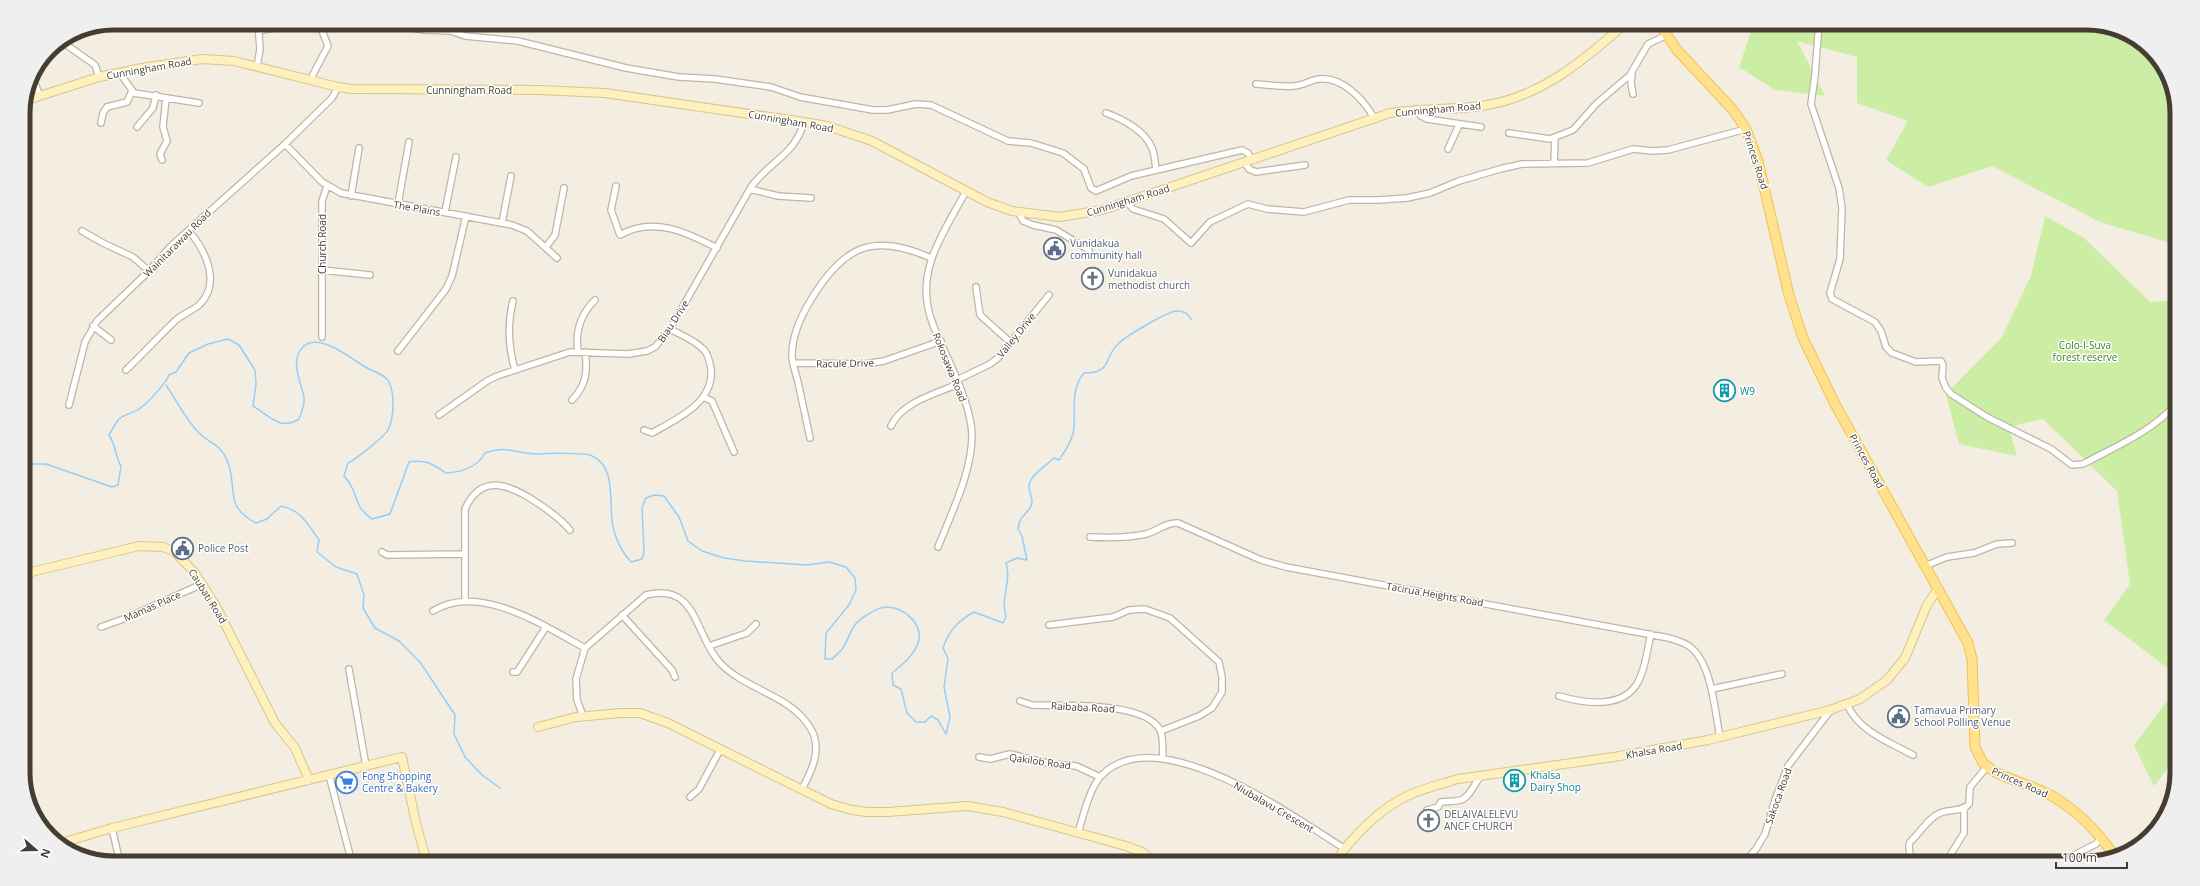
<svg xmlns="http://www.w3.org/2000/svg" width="2200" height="886" font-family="'Open Sans',sans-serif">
	<rect width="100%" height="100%" fill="#f3eee1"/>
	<path fill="#cbeda4" d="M1754,23H2087L2121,30L2159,58L2177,107V245L2100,222L1992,166L1928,187L1886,160L1908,121L1857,103V57L1797,41L1825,96L1775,90L1739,67Z
		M2045,216L2084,238L2150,302L2177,300V675L2104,620L2130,584L2117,491L2043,419L2009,427L2017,456L1959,444L1946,394L2002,337L2031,276Z
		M2177,688V756L2154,786L2134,745Z"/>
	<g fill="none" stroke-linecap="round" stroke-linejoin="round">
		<path stroke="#95cef8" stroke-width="1.5" d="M166,385C177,401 185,419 199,433C211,445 219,442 227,460C239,488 222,505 256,523L267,519L281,506C301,510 308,524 319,540L317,552L336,567L357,574L364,595L363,608L375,628L399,641L420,662L455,715L454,734L465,757L482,775L500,788
			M23,464H46L112,487L118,485L121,466C115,456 116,445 109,435C112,430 115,424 119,419C125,414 133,413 139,409C147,404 166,383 169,375L176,372L189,353L208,344L228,339L239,345L255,370L256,384L253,406C270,416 280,431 299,419C301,413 305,405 304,398C302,383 288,360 304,346C320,332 353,360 367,368C374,372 385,374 389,382C395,395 394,418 388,430C385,436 355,460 348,463L344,476C360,492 351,505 372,519L390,514L409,462C425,459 433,464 446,473C461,472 477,468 485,453C509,444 517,455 539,454C549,453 582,453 590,455C618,465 608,505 613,527C616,540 621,551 631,562L642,559L644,552L642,508L646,498L654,495L664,496L679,517L688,541L702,551L724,558L745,561L807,565L829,562L846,567L855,578L856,590L849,605L826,633L825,659H832C836,655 842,651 844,646C852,632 851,624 867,615C871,612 881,607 886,607C904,607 924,624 918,643C914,655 902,665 892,673L893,685L901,689L907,713L916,722H925L931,716L938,720L946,734L950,717L944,687L948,658L943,648C949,630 958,621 974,612L1003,623L1006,617C1000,598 1012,581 1006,563L1017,558L1027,560L1022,536L1018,529C1019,518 1024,516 1030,508C1035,500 1029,494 1029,486C1030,475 1046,466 1054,458L1059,460C1065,451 1074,438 1074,426C1075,408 1071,388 1084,373C1113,373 1103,358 1118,344C1126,336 1168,311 1177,311C1180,311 1184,312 1186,313L1192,320"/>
		<defs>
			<path id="street" d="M328,23H360
				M383,23L424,30L451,31L465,36L518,41L626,68L679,77L715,79L771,87L800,97L873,110H887L916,104L931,105L1008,141L1031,143L1063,153L1084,169L1091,188L1096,191L1131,176L1242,150L1248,153L1252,160
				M1819,23L1815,75L1811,104L1839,188L1842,208L1840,259L1830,293L1832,299L1875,322L1881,331L1886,347L1892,353L1916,362L1941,361L1943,365L1942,378L1946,388L1951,394L1987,417L2051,449L2072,465L2083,464C2116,446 2152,432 2177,403
				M259,31L295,23
				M61,41L95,65L99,77
				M257,67L260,49L258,23
				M119,72L134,93L199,103
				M33,74L39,68
				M1632,74L1631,83L1633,94
				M32,76L40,96
				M310,80L328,46L319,23
				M1256,84C1268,85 1281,87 1293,86C1302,86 1310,80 1319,79C1342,76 1364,100 1374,118
				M1416,109L1421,116L1427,119L1481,127
				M1106,113C1123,119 1145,131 1152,148C1155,155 1155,163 1156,170
				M101,123L103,113L107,107L127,102L132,91
				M137,127L153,108L156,95
				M1509,133L1550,139L1573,130L1596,104L1630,75L1648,44L1667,35
				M285,144L322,182L341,193L512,225L527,231L557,258
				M1448,149L1459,125
				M162,160L160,154L167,141L163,127L166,98
				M1245,163L1249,169L1256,172L1305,165
				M1554,163L1555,138
				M616,186L611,210L620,235C653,216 686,232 717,248
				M750,189L778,196L811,198
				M351,196L359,148
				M1127,202L1133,209L1164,219L1191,243L1210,222L1248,204L1267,209L1304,212L1349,200H1378L1407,198L1430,193L1459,181L1500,169L1522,164L1588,163L1633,149L1652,151L1668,150L1746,129
				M398,204L409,142
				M445,212L456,157
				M1019,213L1023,221L1033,225L1056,230L1089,250
				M502,223L511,176
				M82,231L103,243L133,257L149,271
				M546,247L555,235L564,188
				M322,270L370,275
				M976,287L980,315L1010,342
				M513,301C507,325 508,346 515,370
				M93,326L111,340
				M322,337V201L327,186
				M398,351L446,289L452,276L466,216
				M578,351C575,332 581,314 595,300
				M793,363L864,364L884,361L941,341
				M126,370C143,354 159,336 176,320C183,314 192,311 199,305C222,283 205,250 189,231
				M957,380L990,364L998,358L1049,295
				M703,397L712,401L734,452
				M572,400C586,386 588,371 585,352
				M69,405L85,342L97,321L149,271L171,246L285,144L332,98L338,87
				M439,415L487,381L497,376L570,352L628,354L647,351L655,347L670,329L751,187C770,161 795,155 804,122
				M891,426C902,402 935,394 958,384
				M644,430L652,433C677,419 714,403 711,369C710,363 708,354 704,350C695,340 681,335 670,329
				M810,438C806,419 802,401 798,382C796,373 792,364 792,355C792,335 802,314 812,298C844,246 873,232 931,258
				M1090,537C1109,538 1128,538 1146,534C1158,531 1166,522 1178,523L1261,560L1286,567L1669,638C1675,640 1683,642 1689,646C1712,662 1715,712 1720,738
				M938,547C952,511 972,473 972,434C971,413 961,389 953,370C945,351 934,332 929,312C917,267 946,229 966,191
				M382,552L387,555L465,554
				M1925,566L1947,557L1974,553L1997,544L2012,543
				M465,601V509C482,471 513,486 539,504C551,512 561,519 570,530
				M433,611C479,582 544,626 585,648
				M622,615L672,670L675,677
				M1049,625L1113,617L1129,610L1145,609L1170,618L1219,662L1222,677V692L1212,708L1199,716L1161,731
				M101,627L129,617L202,584
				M709,646L747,633L756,624
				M349,669L366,766
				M513,672H517L546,627
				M1712,689L1782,674
				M1559,696C1583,703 1623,710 1638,682C1646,668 1647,649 1651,634
				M1020,701L1032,705C1062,706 1145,701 1160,730C1164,737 1162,750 1163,758
				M1847,704C1858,731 1889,742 1913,755
				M583,716L577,700L576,679L585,648L646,595C698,582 694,635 720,663C747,691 793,695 812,731C822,751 811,772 802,789
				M979,757L990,759L1010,754L1051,764L1076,766L1100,777
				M329,775L352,863
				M690,797L699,789L720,750
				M1427,810L1438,807L1441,802C1447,801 1454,802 1461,800C1470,797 1475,782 1481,776
				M112,828L120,863
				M1078,833C1083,817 1089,790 1100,777C1155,716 1294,817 1345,849
				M1949,857L1964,833V809
				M1744,863L1756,849L1765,834L1775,800L1788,766L1830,711
				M1904,863L1910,856L1909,846L1910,842C1920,833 1928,818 1940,813C1949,809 1962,812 1969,804L1970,787L1987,767
				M2058,863L2096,844L2101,837"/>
			<path id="secondary" d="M24,101L99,77L142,68L202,59L234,61L338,87L352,89L540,90L605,93L804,122L827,126L872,141L987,202L1012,211L1060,217L1102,210L1390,113C1421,108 1451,110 1481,106C1540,98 1583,61 1626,23
				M23,574L139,546L163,547L175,552L194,572L216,606L275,723L295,748L309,780
				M538,727L576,717L621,713H640L668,723L831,804L852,810L867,812H888L967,806L1003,812L1126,846L1142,852L1157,863
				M61,843L112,828L402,757L416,823L427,863
				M1335,863C1350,838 1382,807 1409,795C1424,788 1442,784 1458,779L1614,757L1708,740L1830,710L1860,699L1887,680L1905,658L1927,605L1938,589"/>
			<path id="primary" d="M1659,23L1677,50L1733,110L1746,129L1758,161L1789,295L1803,338L1835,404L1958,625L1968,643L1972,659L1975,747L1983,763L1995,772C2013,781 2034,786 2052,796C2076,810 2098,832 2114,855"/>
		</defs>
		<use href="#street" stroke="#bfb6a3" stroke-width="8"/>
		<use href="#secondary" stroke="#d8c58b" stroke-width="10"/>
		<use href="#primary" stroke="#f1c351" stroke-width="11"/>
		<use href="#street" stroke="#fff" stroke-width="5.5"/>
		<use href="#secondary" stroke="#fff1bf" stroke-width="8"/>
		<use href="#primary" stroke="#ffe18e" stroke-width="9"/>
	</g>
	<defs>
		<symbol id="civic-ring" viewBox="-11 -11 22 22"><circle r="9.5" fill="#fff" stroke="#5c6f8a" stroke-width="1.5"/><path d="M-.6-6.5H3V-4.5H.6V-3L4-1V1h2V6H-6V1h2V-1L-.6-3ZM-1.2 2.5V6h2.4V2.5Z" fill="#5c6f8a"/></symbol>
		<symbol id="church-ring" viewBox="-11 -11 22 22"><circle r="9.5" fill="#fff" stroke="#6b7280" stroke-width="1.5"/><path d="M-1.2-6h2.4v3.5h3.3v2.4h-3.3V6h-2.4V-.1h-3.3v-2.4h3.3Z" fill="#6b7280"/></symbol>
		<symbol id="building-ring" viewBox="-11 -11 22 22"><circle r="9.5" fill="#fff" stroke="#0f9aa8" stroke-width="1.5"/><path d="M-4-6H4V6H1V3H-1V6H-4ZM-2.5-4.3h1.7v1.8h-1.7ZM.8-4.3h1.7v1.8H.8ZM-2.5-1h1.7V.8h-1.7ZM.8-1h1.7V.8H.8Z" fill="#0f9aa8"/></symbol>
		<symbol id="supermarket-ring" viewBox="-11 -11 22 22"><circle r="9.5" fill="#fff" stroke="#3f7fe0" stroke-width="1.5"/><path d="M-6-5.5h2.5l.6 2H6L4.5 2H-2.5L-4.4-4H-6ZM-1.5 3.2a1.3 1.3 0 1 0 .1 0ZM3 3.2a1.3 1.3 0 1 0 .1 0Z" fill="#3f7fe0"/></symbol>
	</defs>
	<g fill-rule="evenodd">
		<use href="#civic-ring" x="1042" y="236" width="25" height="25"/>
		<use href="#church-ring" x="1080" y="266" width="25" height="25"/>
		<use href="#building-ring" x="1712" y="378" width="25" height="25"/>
		<use href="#civic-ring" x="170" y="536" width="25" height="25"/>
		<use href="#civic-ring" x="1886" y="704" width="25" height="25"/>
		<use href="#building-ring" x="1502" y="768" width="25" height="25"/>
		<use href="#supermarket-ring" x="334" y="770" width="25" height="25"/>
		<use href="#church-ring" x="1416" y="808" width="25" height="25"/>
	</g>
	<g text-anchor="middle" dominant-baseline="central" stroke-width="3" stroke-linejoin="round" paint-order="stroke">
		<g font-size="10" fill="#453d31" stroke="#fff">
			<text transform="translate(149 68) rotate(-10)">Cunningham Road</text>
			<text x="469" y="90">Cunningham Road</text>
			<text transform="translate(1438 109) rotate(-5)">Cunningham Road</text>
			<text transform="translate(791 121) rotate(10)">Cunningham Road</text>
			<text transform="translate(1756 160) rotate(72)">Princes Road</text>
			<text transform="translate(1128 200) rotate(-17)">Cunningham Road</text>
			<text transform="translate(417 208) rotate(10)">The Plains</text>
			<text transform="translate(177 243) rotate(-45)">Wainitarawau Road</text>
			<text transform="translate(322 244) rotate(-90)">Church Road</text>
			<text transform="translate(673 321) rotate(-57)">Biau Drive</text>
			<text transform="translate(1016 335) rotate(-51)">Valley Drive</text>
			<text transform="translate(845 363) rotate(-1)">Racule Drive</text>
			<text transform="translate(950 367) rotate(68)">Rokosawa Road</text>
			<text transform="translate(1867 461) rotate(61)">Princes Road</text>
			<text transform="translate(1435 594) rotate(10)">Tacirua Heights Road</text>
			<text transform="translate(208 596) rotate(58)">Caubati Road</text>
			<text transform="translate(152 606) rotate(-24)">Mamas Place</text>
			<text transform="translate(1083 707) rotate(3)">Raibaba Road</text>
			<text transform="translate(1654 750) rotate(-10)">Khalsa Road</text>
			<text transform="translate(1040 761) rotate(8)">Qakilob Road</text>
			<text transform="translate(2020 782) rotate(24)">Princes Road</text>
			<text transform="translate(1778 796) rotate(-70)">Sakoca Road</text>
			<text transform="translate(1274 807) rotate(30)">Niubalavu Crescent</text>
		</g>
		<g font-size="10" fill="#4e5e75" stroke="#fff" text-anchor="start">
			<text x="1070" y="243">Vunidakua<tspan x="1070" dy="12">community hall</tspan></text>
			<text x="198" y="548">Police Post</text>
			<text x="1914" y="710">Tamavua Primary<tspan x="1914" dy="12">School Polling Venue</tspan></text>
		</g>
		<g font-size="10" fill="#5b616d" stroke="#fff" text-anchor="start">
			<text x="1108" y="273">Vunidakua<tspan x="1108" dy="12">methodist church</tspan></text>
			<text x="1444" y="814">DELAIVALELEVU<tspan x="1444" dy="12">ANCF CHURCH</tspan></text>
		</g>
		<g font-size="10" fill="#417c1f" stroke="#fff">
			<text x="2085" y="345">Colo-I-Suva<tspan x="2085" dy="12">forest reserve</tspan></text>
		</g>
		<g font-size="10" fill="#0d838f" stroke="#fff" text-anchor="start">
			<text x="1740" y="391">W9</text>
			<text x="1530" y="775">Khalsa<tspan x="1530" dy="12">Dairy Shop</tspan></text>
		</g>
		<g font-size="10" fill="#366cbe" stroke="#fff" text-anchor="start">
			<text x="362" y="776">Fong Shopping<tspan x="362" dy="12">Centre &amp; Bakery</tspan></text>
		</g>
	</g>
	<path d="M0 0H2200V886H0ZM113 30H2087A83 83 0 0 1 2170 113V773A83 83 0 0 1 2087 856H113A83 83 0 0 1 30 773V113A83 83 0 0 1 113 30Z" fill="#f0efef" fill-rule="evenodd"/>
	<path fill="none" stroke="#453d31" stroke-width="5" d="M113 30H2087A83 83 0 0 1 2170 113V773A83 83 0 0 1 2087 856H113A83 83 0 0 1 30 773V113A83 83 0 0 1 113 30Z"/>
	<g transform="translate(36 850) rotate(110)" stroke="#ffffff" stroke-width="3" paint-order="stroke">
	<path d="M0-3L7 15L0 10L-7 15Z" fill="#453d31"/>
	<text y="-6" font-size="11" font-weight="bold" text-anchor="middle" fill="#453d31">N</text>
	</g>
	<path d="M2056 862v6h71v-6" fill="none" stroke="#453d31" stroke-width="2"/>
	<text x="2062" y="862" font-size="12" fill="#453d31" stroke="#ffffff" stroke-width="3" paint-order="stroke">100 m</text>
</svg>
